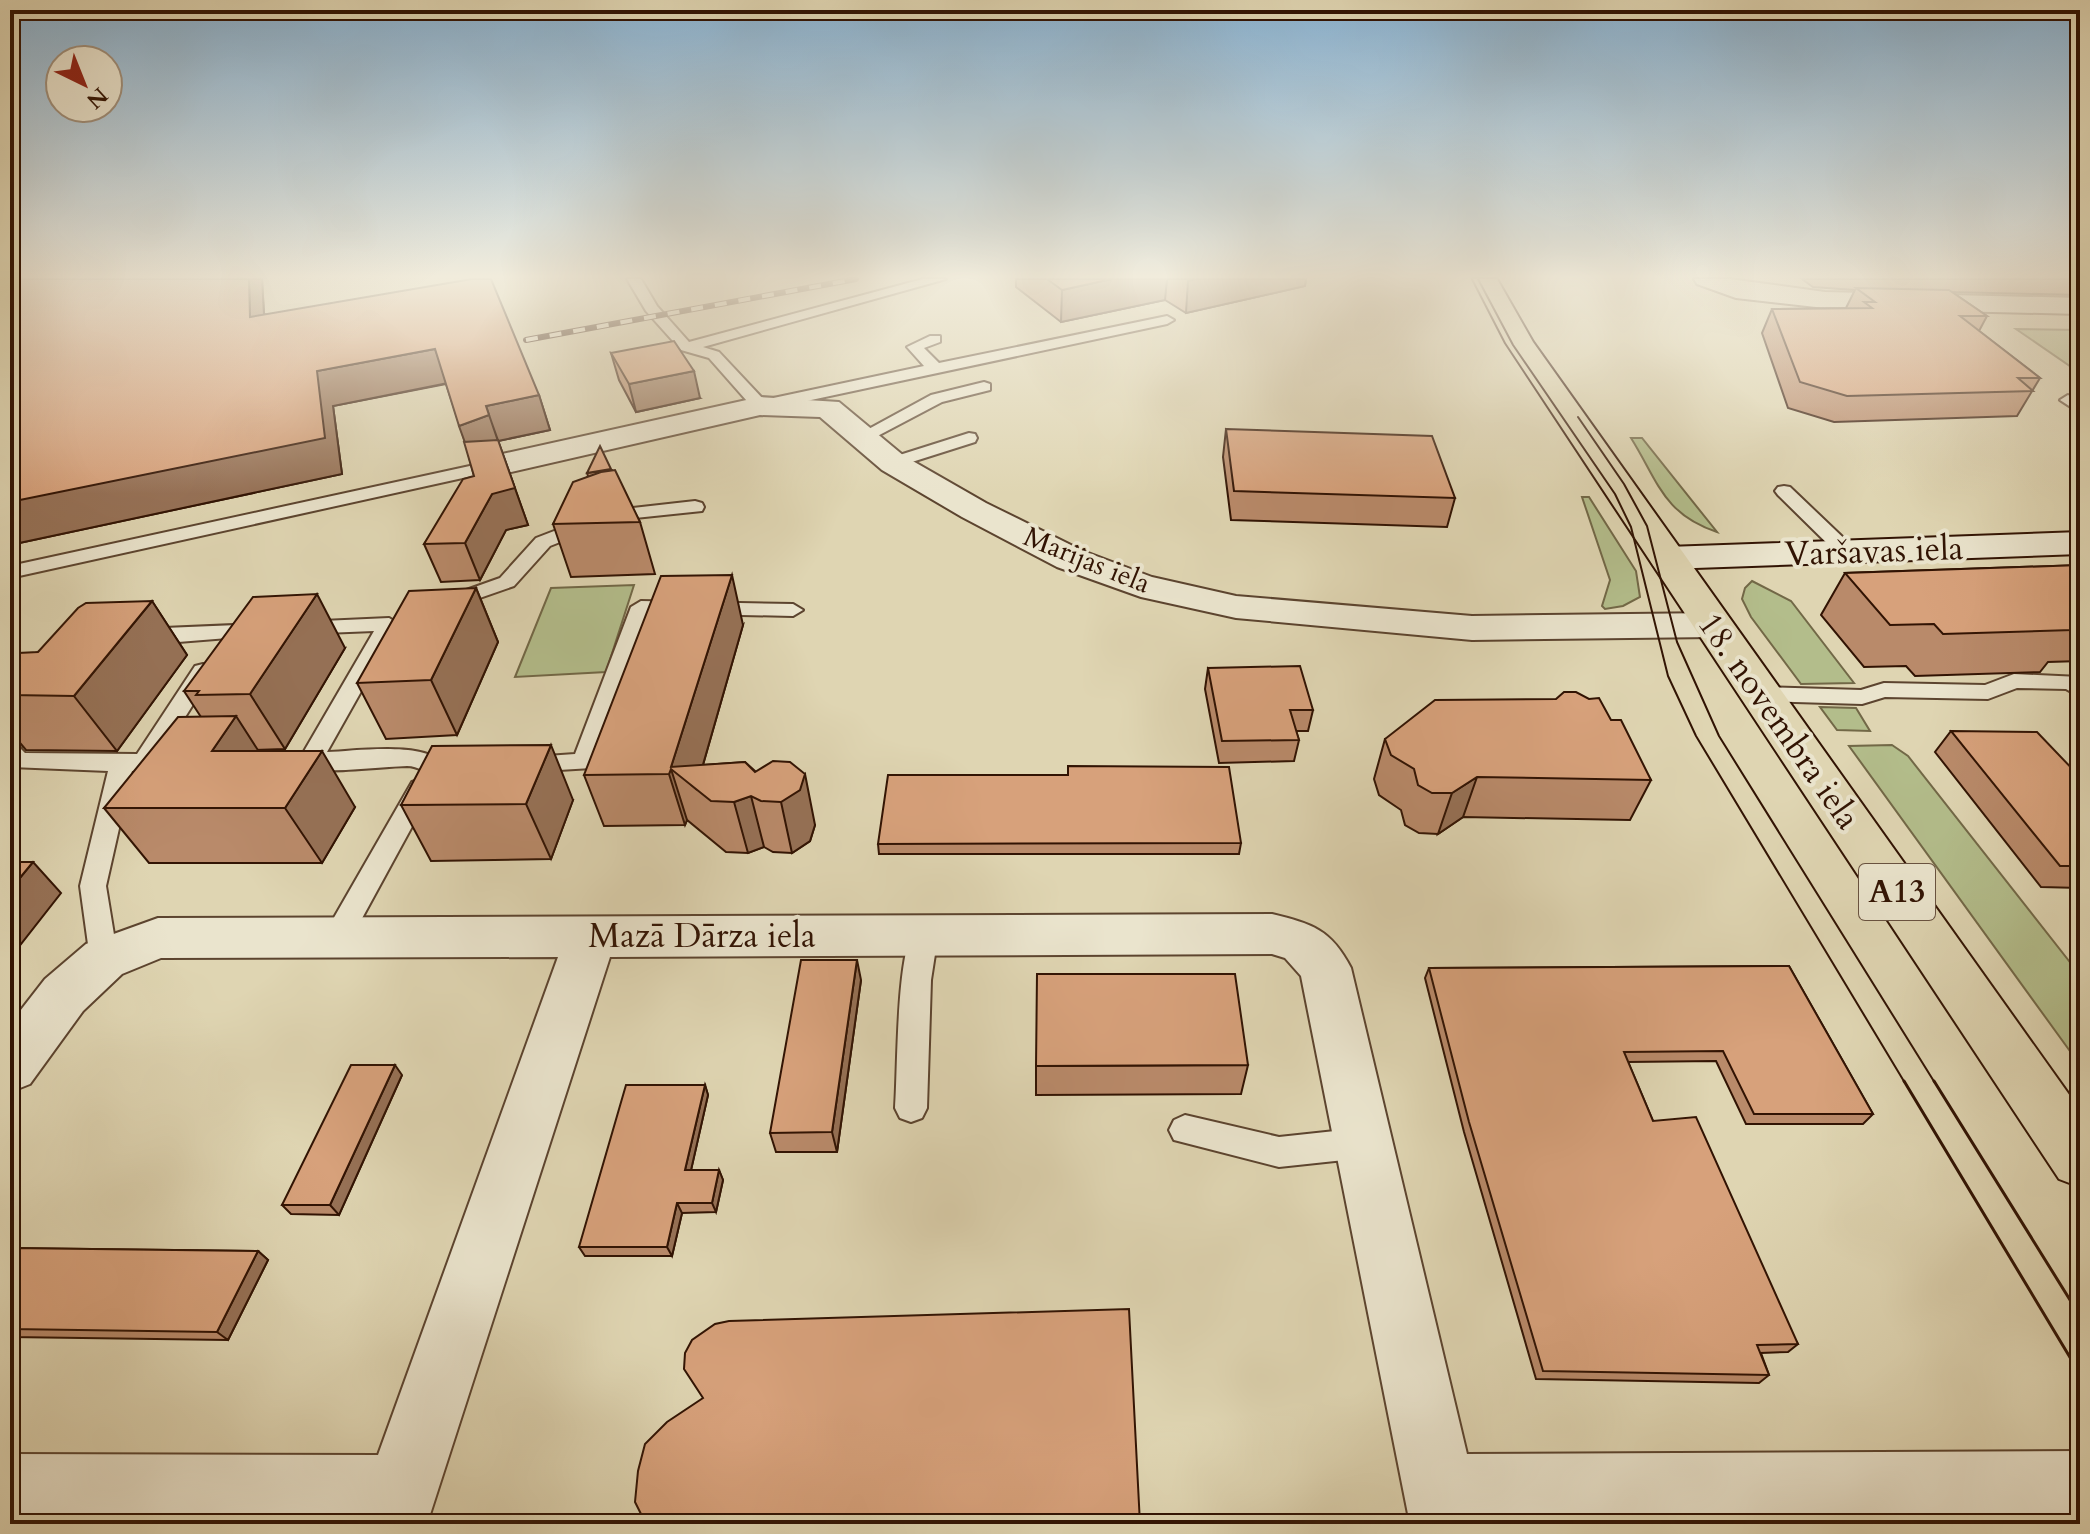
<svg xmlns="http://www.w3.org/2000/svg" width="2090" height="1534" font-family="Cardo,serif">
	<rect width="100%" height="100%" fill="#dfd5b2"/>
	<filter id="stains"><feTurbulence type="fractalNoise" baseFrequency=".0025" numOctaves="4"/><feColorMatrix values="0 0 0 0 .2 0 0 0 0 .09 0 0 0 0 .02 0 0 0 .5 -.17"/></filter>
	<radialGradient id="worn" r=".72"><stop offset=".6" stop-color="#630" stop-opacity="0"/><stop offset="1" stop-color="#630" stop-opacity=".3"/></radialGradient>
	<path fill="#b3bd8b" stroke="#726847" stroke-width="2" d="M2016,329L2080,330V373Z
		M1631,438H1642L1717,532C1663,514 1658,481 1631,438Z
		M1582,497H1589L1636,571L1640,597L1623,606L1605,609L1602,606L1610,580Z
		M1752,581L1791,601L1854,683L1801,684L1751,617L1742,599L1745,588Z
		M634,585L606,672L515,677L551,588Z
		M1820,707L1856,708L1870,731L1837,730Z
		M1892,745L1908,756L2080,975V1065L1849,746Z"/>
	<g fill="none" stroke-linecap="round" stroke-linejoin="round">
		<defs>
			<path id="lane" d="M627,279H641L657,306L689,342L923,279H946L703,347L719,352L764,400L924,366L907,347L930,336H940V342L924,348L939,363L1167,316L1174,320L1167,324L760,411L754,409L709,358L681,350L646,311Z
				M984,382L990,384V390L942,402L868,441H856L854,437L931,395Z
				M2068,395L2080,401V413L2060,400Z
				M969,433L975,434L977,438L975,442L893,468L884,463L887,459Z
				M502,459L511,464L508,468L10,578V566Z
				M1784,486L1790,487L1854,548L1857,552L1854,556H1840L1778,495L1775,491L1778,487Z
				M695,501L702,503L704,507L702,511L616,520L550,546L514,586L448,609L438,603L441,599L500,578L536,538L606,511Z
				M641,601L793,604L803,610L793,616L649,613L592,768L526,772L518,770L514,764L518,758L575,754L631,607Z
				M389,618L399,624L327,752C356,751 430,740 446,767L442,773C428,777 421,766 407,766C375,767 317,775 289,767L285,761L289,755L303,753L374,631L300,634L289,628L300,622Z
				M259,624L266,625L270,630L266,635L141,645L130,638L133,633L164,628Z
				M203,664L211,666L214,671L162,754L180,756L184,762L180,768L132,771L106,886L118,959L114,967L104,970L94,967L90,959L80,886L108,771L11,767L10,729C21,718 29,703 46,708L49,713L20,748L25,753L137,754L195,666Z
				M2014,674L2080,677V697L2066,689L2017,688L1988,699L1885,697L1862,704L1761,701L1753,699L1750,694L1753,689L1761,687L1861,690L1884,683L1985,685Z
				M421,779L430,782L433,788L348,944L338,947L328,944L324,936L328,928L412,782Z
				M924,924L934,927L938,935L931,980L927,1108L922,1118L911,1122L900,1118L895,1108C898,1065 896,962 914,927Z
				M1185,1115L1279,1137L1363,1128L1374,1132L1379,1143L1374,1154L1363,1158L1279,1167L1174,1140L1169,1130L1174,1120Z"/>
			<path id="street" d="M1694,279H1730L1825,292L2080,298V314L1825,308L1736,298L1697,284Z
				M760,397L839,402L904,456L986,503L1083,551L1152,577L1236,596L1472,616L1714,613L1728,617L1733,625L1728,633L1714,637L1472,640L1236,618L1141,597L1057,567L962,517L882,470L820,417L760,415L502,474L491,471L486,464L491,457L502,454Z
				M1272,914C1312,924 1331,929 1351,968L1467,1454L2080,1451V1523L1410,1524L1301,976L1285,958L1272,954L610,957L427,1524H10V1454L378,1455L558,957L161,958L122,974L83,1011L30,1084L10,1092V1024L45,979L86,944L158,918Z"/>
			<path id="secondary" d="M2080,532V554L1667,569L1654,566L1649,558L1654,550L1667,547Z"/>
			<path id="primary" d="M1473,279H1497L1533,342L2080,1110V1187L2059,1179L1506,343Z"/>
		</defs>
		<use href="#lane" stroke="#5c442f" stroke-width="4"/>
		<use href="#street" stroke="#5c442f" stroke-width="4"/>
		<use href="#secondary" stroke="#311303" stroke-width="4"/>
		<use href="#primary" stroke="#311303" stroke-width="4"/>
		<use href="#lane" fill="#eae4cd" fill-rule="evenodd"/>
		<use href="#street" fill="#eae4cd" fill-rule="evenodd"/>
		<use href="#secondary" fill="#eae4cd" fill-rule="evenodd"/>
		<use href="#primary" fill="#dfd5b2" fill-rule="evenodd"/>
		<path stroke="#311303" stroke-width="2" d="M1478,279L1513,345L1615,494L1631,527L1668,676L1696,736L1905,1083
			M1578,417L1624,484L1647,526L1677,642L1719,736L1935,1083"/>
		<path stroke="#311303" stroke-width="3" d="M1904,1081L2080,1374
			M1934,1081L2080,1316"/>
		<defs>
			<path id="rail" d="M526,340L856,279"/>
		</defs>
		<use href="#rail" stroke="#311303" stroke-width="6"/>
		<use href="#rail" stroke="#eae4cd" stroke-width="4" stroke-dasharray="12" stroke-linecap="butt"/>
	</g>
	<path fill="#b98a6a" stroke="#311303" stroke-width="2" d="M10,279H262L264,314L539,395L550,430L498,441L528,525L506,530L480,580L441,582L424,544L474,476L465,442L446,384L333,406L342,474L10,545Z
		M1016,279H1306L1305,286L1186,313L1165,300L1061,322L1016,287Z
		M1802,279H2080V295L1952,292L1987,316L1979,331L2040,378L2017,416L1834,422L1788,408L1762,333L1772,309L1846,308L1855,290L1813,287Z
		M611,353L700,398L636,412L619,380Z
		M1226,429L1455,498L1447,527L1231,520L1223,457Z
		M612,470L640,522L655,574L571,577L553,524L588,476L587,473Z
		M2080,565V661L2048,662L2040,672L1915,676L1906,666L1864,667L1821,615L1845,573Z
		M476,588L498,642L457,735L386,739L357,683Z
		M152,601L187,655L117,751L26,750L10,731V661L38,652Z
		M743,625L703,765L745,762L815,825L810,841L792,853L773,852L764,847L748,853L726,852L687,820L685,825L604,826L584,775Z
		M345,648L285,749L257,750L355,807L322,863H149L104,808L201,717L184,691Z
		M1208,668L1313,710L1308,731H1296L1299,740L1294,761L1219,763L1205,689Z
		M1611,720L1651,780L1630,820L1463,817L1438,834L1419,833L1405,825L1401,810L1379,795L1374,779L1385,739Z
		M1951,731L2080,777V888L2041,887L1935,752Z
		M1068,775L1241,843L1239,854H879L878,844Z
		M573,800L551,859L431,861L401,805Z
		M1789,966L1873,1114L1863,1124H1746L1716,1061L1628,1062L1653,1121L1798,1344L1788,1352L1761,1353L1769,1375L1759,1383L1536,1379L1464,1132L1425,978L1429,968Z
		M861,980L837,1152H776L770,1133Z
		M1248,1065L1241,1094L1036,1095V1066Z
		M402,1075L339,1215L291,1214L282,1205Z
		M705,1085L708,1095L691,1170H719L723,1180L716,1212L682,1213L672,1256H585L579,1247Z
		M10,1248L258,1251L268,1260L228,1340L10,1337Z"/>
	<path fill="#967156" stroke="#311303" stroke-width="2" d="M249,279H262L266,350L250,317Z
		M1112,279H1167L1165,300L1061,322L1062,290Z
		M1196,279H1306L1305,286L1186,313L1188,281Z
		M435,349L448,383L333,406L342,474L10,545V502L317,371Z
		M694,371L700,398L636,412L629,384Z
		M539,395L550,430L498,441L486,406Z
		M489,415L528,525L506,530L480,580L465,543L492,494L472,462L459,426Z
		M732,575L743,625L696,789L671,767Z
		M476,588L498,642L457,735L431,680Z
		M317,594L345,648L285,749L250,694Z
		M152,601L187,655L117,751L74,696Z
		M236,716L272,772L212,751Z
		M551,745L573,800L551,859L526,804Z
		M322,751L355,807L322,863L285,808Z
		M671,769L687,820L685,825L669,774Z
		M805,774L815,825L810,841L792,853L781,802Z
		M1477,777L1463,817L1438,834L1452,793Z
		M751,796L764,847L748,853L734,802Z
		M33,862L61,893L10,958V890Z
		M857,960L861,980L837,1152L832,1132Z
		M395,1065L402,1075L339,1215L330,1205Z
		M705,1085L708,1095L689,1179L685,1170Z
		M719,1170L723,1180L716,1212L712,1203Z
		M677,1203L682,1213L672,1256L667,1247Z
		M258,1251L268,1260L228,1340L217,1332Z"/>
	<path fill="#d7a17b" stroke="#311303" stroke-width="2" d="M10,279H249L250,317L472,279H491L539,395L486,406L489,415L459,426L435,349L317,371L325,438L10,502Z
		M1047,279H1112L1062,290Z
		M1856,288L1949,290L1987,316H1960L2040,378H2018L2033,391L1847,396L1800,382L1772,309L1872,308L1864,302H1875Z
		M674,341L694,371L629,384L611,353Z
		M1226,429L1432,436L1455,498L1234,491Z
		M498,440L515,488L492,494L465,543L424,544L463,479L474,476L464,442Z
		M600,446L611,469L587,473Z
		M615,470L640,522L553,524L573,482L601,472Z
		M2080,565V620H2077L2072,630L1943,634L1934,624L1890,625L1845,573Z
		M732,575L671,767L745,762L755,772L773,761L790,762L805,774L800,790L781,802L761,801L751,796L734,802L711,801L671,769L669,774L584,775L661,576Z
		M476,588L431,680L357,683L409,591Z
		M317,594L250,694L196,695L199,691H184L253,597Z
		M152,601L74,696L10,695V661L18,653L38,652L78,608L86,603Z
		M1300,666L1313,710H1290L1299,740L1222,741L1208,668Z
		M1564,692H1576L1589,699L1599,698L1611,720H1621L1651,780L1477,777L1452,793H1432L1418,785L1414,769L1391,755L1385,739L1435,700L1556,699Z
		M236,716L212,751H322L285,808H104L178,717Z
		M1951,731L2037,732L2080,777V794H2074L2080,801V866H2060Z
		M551,745L526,804L401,805L432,746Z
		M1068,766L1229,767L1241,843L878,844L888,775H1068Z
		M10,862H33L10,890Z
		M801,960H857L832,1132L770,1133Z
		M1789,966L1873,1114H1754L1723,1051L1624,1052L1653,1121L1696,1117L1798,1344L1757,1345L1769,1375L1543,1371L1469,1122L1429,968Z
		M1037,974H1235L1248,1065L1036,1066Z
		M351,1065H395L330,1205H282Z
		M626,1085H705L685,1170H719L712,1203H677L667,1247H579Z
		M10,1248L258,1251L217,1332L10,1329Z
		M1129,1309L1140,1524H646L635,1502L638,1471L645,1444L667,1422L703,1398L684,1369L685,1353L692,1340L715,1324L729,1321Z"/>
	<linearGradient id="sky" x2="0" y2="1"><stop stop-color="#89b4d5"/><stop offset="0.56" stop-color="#f1ecdc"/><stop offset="1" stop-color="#f1ecdc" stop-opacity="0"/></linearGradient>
	<rect width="2090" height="494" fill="url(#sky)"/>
	<g text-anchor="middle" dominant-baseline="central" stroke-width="8" stroke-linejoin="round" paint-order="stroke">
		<g font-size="28" fill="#311303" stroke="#eae4cd">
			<text transform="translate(1087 560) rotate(22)">Marijas iela</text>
		</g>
		<rect fill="#eae4cd" stroke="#685240" stroke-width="2" x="1859" y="864" width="76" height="56" rx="6"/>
		<g font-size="32" font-weight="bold" fill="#311303">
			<text x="1897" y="892">A13</text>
		</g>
		<g font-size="34" fill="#311303" stroke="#eae4cd">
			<text transform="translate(1874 551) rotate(-2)">Varšavas iela</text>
			<text transform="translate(1779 721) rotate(55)">18. novembra iela</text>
			<text x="702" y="936">Mazā Dārza iela</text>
		</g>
	</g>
	<rect width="2090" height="1534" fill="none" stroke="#dfd5b2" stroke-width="40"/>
	<rect x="12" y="12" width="2066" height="1510" fill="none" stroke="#311303" stroke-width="4"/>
	<rect x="20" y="20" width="2050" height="1494" fill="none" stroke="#311303" stroke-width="2"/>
	<g transform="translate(84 84) rotate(137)"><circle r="38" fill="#eae4cd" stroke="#a0907c" stroke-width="2"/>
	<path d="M0-6L14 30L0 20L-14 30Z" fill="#8f2418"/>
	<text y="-12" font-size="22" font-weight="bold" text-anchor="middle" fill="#311303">N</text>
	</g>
	<rect width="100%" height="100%" filter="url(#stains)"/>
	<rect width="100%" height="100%" fill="url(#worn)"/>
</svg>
